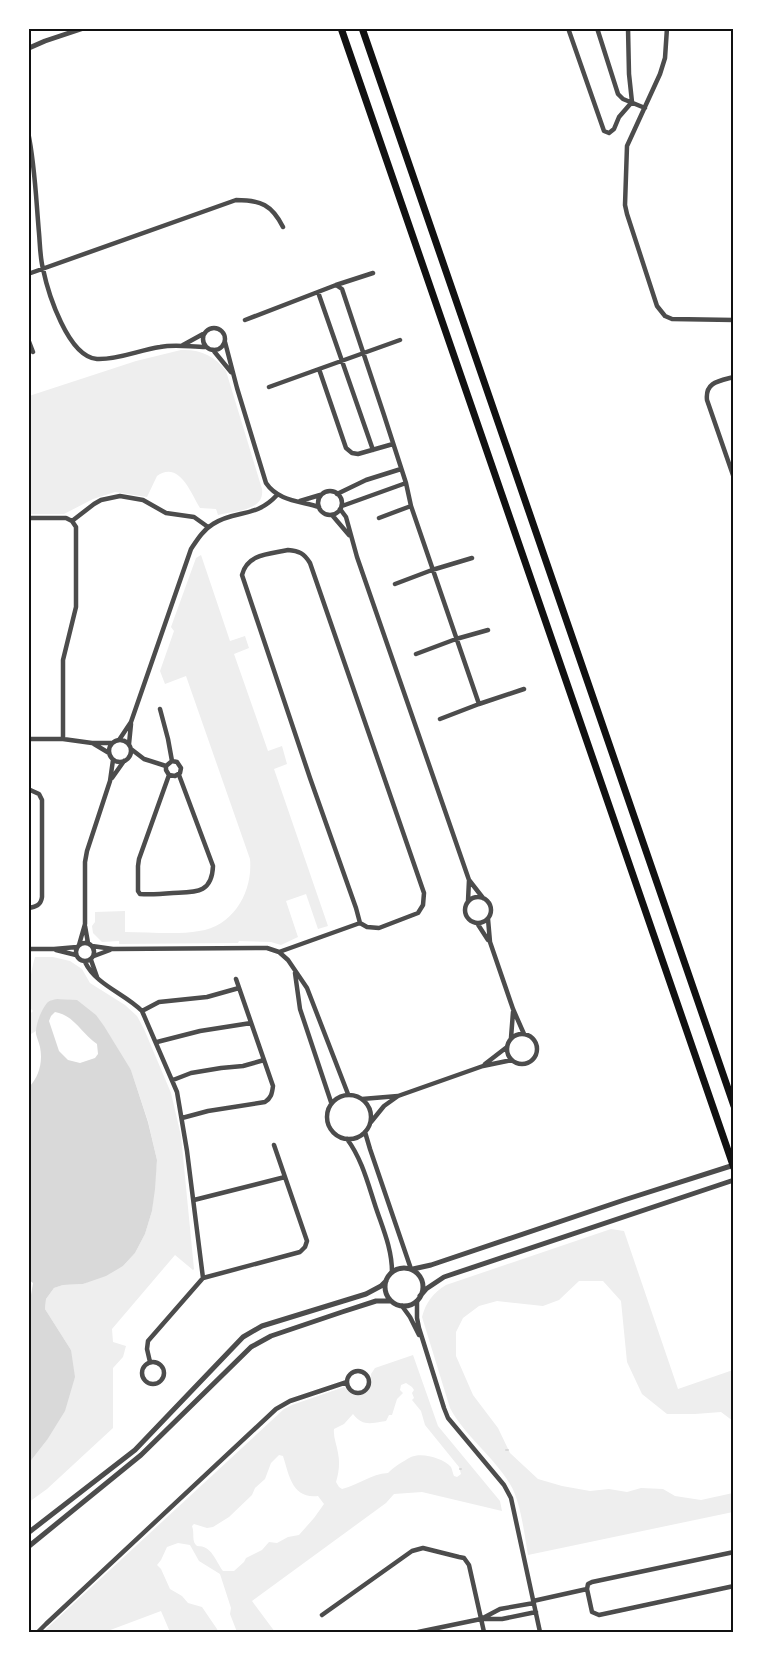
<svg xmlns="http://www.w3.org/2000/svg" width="762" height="1661" font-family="Barlow,sans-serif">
	<rect width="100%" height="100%" fill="#fff"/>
	<path fill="#eee" fill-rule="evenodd" d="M181,350C200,349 215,356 226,371L262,489C265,511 234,511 218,515L216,509L200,508C191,493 179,460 157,476L147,497L115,492L93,499L64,514H29V396L136,361Z
		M201,555L230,641L245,636L249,648L234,654L268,751L282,746L287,764L274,769L328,926L318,929L306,894L286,901L298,937L281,945L271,942L239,941L238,943L119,944V941L102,942L93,933L92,926L95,922V912L125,911V932C148,932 178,935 199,931C234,926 253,891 250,859L186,676L165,684L160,671L174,631L171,627L196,558Z
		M35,957H53L70,961L82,969L90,983L125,1005L137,1016L144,1029L171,1093L181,1136L194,1269L193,1270L175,1255L112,1329L113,1342L126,1346L123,1357L113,1368V1428L47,1489L29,1502V1463L47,1440L71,1350L45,1309L46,1299L54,1288L63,1285L83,1284L123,1266L135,1253L145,1234L152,1211L157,1160L148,1121L131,1070L70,1000L57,999L43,1010L36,1031L31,1034L29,1038V1015L33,1011L29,1007C29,989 30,974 35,957Z
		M611,1229L624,1231L678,1389L733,1370V1421L721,1412L695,1414H667L642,1394L627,1362L621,1301L603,1281H579L559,1300L543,1306L497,1301L479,1306L463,1318L456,1332V1356L473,1395L498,1428L510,1453L538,1479L562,1486L590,1491L609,1489L627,1492L641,1488L663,1489L675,1496L701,1500L733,1493V1512L528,1555C524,1533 521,1502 510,1484C493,1456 465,1436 450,1408L422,1317C426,1302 433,1293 446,1285Z
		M413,1355L438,1426L500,1501L502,1511L422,1492L394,1494L386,1503L252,1601L275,1632H237L230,1614L231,1608L220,1574L199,1561L190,1545L178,1543L167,1547L161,1560L157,1565L161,1569L170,1589L182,1596L188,1603L202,1607L217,1629L218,1632H170L161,1611L105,1632H43L284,1409L292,1405L344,1387L353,1395L364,1394L371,1386V1374L375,1368ZM406,1383L412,1387L414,1390L412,1393L414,1398L412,1400L421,1411L425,1425L459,1467L461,1474L457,1477L454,1476C453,1474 452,1469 451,1467C443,1458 422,1452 411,1457C402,1462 395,1466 388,1473C371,1474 358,1485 342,1489L339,1487L336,1482C339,1472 340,1463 338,1453C337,1445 333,1437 334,1429L344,1424L353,1414C363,1427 371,1423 386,1421L389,1415H392L397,1399L403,1393L400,1390L401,1385ZM279,1455L283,1456C289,1475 292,1499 318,1496L324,1504L314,1518L299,1535L288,1537L277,1543L269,1542L262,1550L246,1558L244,1562L234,1571H223C215,1560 212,1546 197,1546C191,1541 195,1534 192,1526L194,1524L207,1528L213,1527L229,1517L252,1495L255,1488L265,1479L271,1463Z"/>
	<path fill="#d9d9d9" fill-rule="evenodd" d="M57,999L77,1000L96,1015L104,1026L131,1070L148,1122L157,1160L155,1189L152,1211L145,1234L135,1253L123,1266L106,1276L83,1284L63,1285L54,1288L46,1299L45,1309L71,1350L75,1377L65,1411L47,1440L29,1463L28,1296L31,1295L33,1283L28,1279L29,1087C39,1077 43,1062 40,1047C39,1043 37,1038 36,1034C35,1025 42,1008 48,1002C51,1000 53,1000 57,999ZM55,1012C74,1015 82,1034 97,1044L98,1054L95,1058L80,1063L68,1060L59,1051L49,1021L51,1016Z"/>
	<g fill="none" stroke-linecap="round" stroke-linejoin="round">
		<path stroke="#d9d9d9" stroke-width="2" d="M506,1450H508
			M460,1469H461"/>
		<path stroke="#4c4c4c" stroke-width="4.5" d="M568,28L604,131L609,133L614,129L619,117L632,102L629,74L628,28
			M597,28L618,94L623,99L645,108
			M667,28L665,58L660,74L627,146L625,205L627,214L657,306L665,316L672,319L734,320
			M28,132C35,165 36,199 39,233C40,244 40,257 43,269C48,293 68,357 97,359C118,360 139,350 160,347C176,344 190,347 206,347
			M28,274L236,200C261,200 272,205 283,227
			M336,285L373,273
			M318,292L373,450
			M245,320L336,285L342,289L384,415L406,483L411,506L479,704L440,719
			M203 339a11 11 0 1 1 22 0a11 11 0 1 1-22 0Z
			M28,339L33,352
			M225,342L237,388L266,483C278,501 300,501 319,507
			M183,345L203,334
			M213,350L231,372
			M734,377C719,381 705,382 707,400L734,478
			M269,387L319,369
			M393,444L358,454L352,453L346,448L319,369L400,340
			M318 503a12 12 0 1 1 24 0a12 12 0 1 1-24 0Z
			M337,494L366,480L401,469
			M300,501L320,495
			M342,506L406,483
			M340,509L346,517L357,557L469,880L483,898
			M332,515L349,535
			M28,518H66L72,521
			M379,518L411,506
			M72,521L94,504L101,500L120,496L143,500L166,513L194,517L208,527
			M288,550C299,551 304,553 310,563L424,893L423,905L418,913L379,928L367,927L360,923L356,908L310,778L242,575C247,554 269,554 288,550Z
			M395,584L432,570L472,558
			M416,654L456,639L488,630
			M479,704L524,689
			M160,709L168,739L172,761
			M28,739H63L92,743H112
			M63,739V660L76,607V527L72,521
			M109 751a11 11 0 1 1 22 0a11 11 0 1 1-22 0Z
			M119,740L131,722L191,549C197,540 203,530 213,524C236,509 255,519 277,495
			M94,744L109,753
			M129,744L131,724
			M131,749L144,759L166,766
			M169,775L175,776L180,773L181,768L177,762L172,761L166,766V770L169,775L139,859L138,866V891L140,894C151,895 162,894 173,893C195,892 212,894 213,866L179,775
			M112,778L124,761
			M28,789L39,794L42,800V897C41,905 36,907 28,908
			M465 910a13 13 0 1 1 26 0a13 13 0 1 1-26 0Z
			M468,901L469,880
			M488,919L490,942L513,1009L524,1034
			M477,923L488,940
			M85,926L88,943
			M76 952a9 9 0 1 1 18 0a9 9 0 1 1-18 0Z
			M79,945L85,924V862L87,851L110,781L113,760
			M92,946L113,949L267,948L279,952L288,960L307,988L348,1094
			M28,949H54L77,947
			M56,950L76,955
			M279,952L360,923
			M94,956L110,950
			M91,960L97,977
			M85,962C96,985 124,993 142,1011L177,1092L187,1151L203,1278
			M295,973L300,1009L331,1102
			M142,1011L159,1002L207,997L239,988
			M507 1049a15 15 0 1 1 30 0a15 15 0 1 1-30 0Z
			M511,1038L513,1012
			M157,1042L200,1031L251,1023
			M485,1064L507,1047
			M173,1080L191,1073L221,1068L243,1066L264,1060
			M327 1117a22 22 0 1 1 44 0a22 22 0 1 1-44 0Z
			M362,1099L398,1096
			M182,1118L208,1111L265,1102C271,1098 272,1094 273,1086L236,979
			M371,1122L384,1106L398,1096L483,1066L512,1060
			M365,1132L370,1149L411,1269
			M347,1139C362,1159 368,1184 376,1208C383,1229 392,1249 392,1272
			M194,1200L285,1177
			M417,1301V1318L419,1328L444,1408L448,1418L504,1485L511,1498L540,1632
			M402,1306L410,1317L419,1335
			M142 1373a11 11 0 1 1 22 0a11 11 0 1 1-22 0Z
			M150,1362L147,1349L148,1341L203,1278L300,1252L305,1247L307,1241L274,1145
			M347 1382a11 11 0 1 1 22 0a11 11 0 1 1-22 0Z
			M734,1552L592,1582L588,1584L587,1589L592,1612L599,1615L734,1586
			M533,1601L587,1589
			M322,1615L412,1551L423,1548L459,1557L464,1558L469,1565L484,1632
			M483,1618L500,1609L534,1603
			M38,1632L46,1624L276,1409L290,1401L347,1382
			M418,1632L481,1619H502L536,1612"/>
		<path stroke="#4c4c4c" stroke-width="5" d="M29,48L45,41L84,28
			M385 1287a19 19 0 1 1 38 0a19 19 0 1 1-38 0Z
			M413,1269L431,1265L624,1200L734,1165
			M420,1296L426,1289L444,1277L734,1180
			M28,1533L135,1450L243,1337L262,1326L366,1294L381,1286L386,1281
			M28,1547L141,1455L251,1347L271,1336L342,1312L376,1301H391"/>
		<path stroke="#111" stroke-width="7" d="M341,28L734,1168
			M362,28L734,1106"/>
	</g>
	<rect width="762" height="1661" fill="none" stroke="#ffffff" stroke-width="60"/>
	<rect x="30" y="30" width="702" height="1601" fill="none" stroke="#111" stroke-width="2"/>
</svg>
